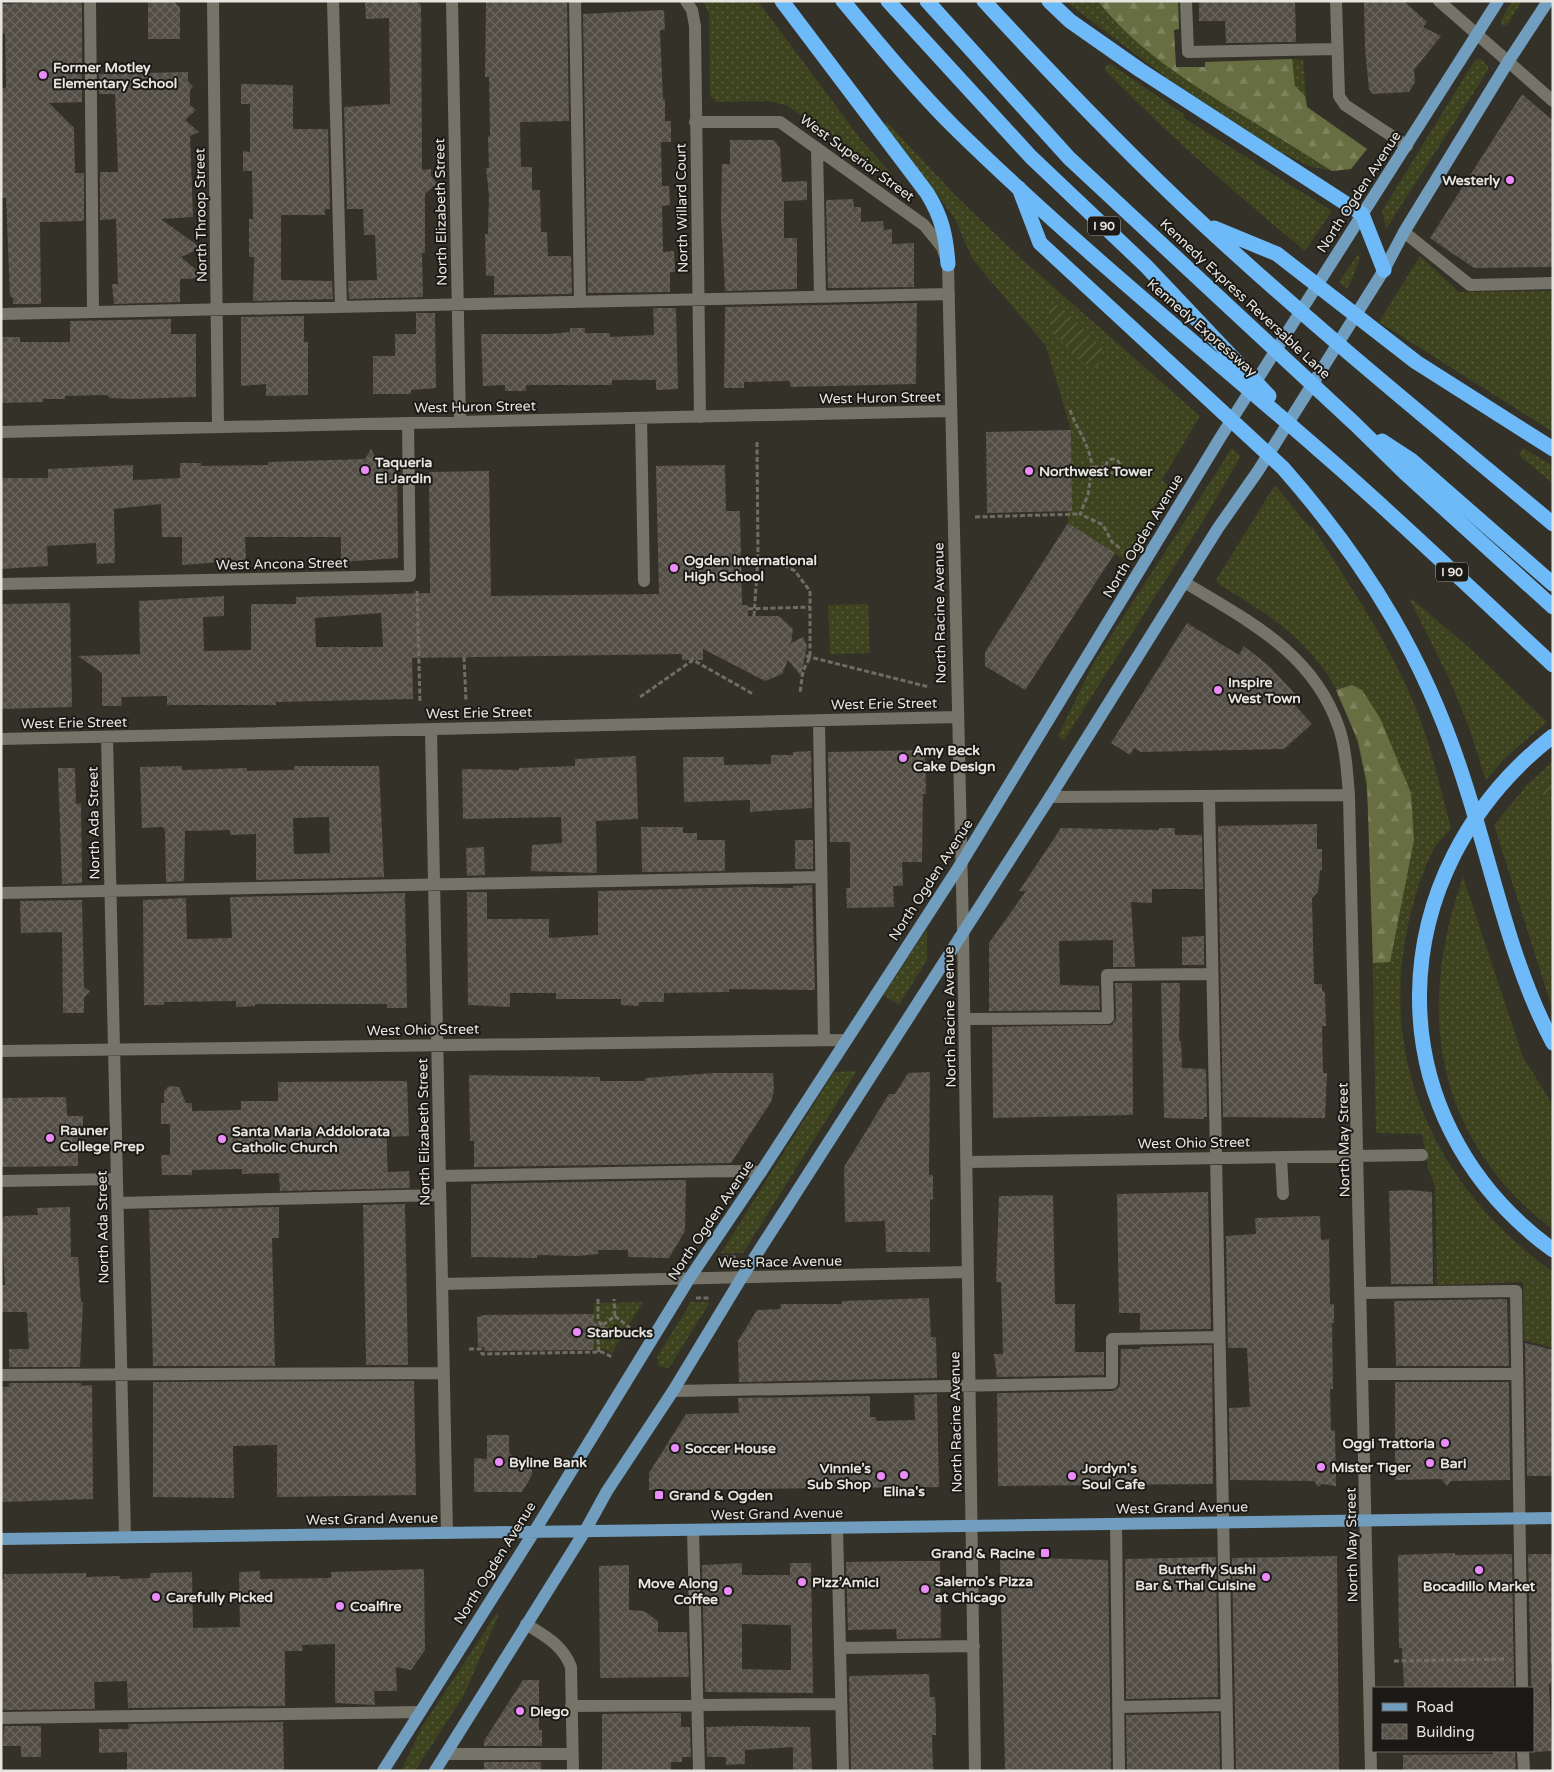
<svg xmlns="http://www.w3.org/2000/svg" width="1554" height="1772" font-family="'Varela Round',sans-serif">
	<defs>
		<pattern id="grass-dots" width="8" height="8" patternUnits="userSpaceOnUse" patternTransform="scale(1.25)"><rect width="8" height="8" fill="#3d431e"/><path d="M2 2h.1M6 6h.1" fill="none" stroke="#595e3e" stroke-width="1.8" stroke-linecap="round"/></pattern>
		<pattern id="forest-firs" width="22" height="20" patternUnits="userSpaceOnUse" patternTransform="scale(1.25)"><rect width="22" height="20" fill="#676e42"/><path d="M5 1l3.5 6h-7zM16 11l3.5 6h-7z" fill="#7d835d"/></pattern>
		<pattern id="garden-furrows" width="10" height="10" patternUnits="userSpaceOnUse" patternTransform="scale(1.25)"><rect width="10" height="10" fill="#3d431e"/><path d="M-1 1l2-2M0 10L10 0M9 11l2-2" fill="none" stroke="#595e3e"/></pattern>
		<pattern id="building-cross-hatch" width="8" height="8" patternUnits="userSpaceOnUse" patternTransform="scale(1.25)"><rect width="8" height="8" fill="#524e45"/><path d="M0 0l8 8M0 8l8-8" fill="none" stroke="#6b675f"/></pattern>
	</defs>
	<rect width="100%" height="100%" fill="#343129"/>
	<path fill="url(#grass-dots)" d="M703,1H758L862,141L892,174L888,179L788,106L769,101L716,102L710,96L709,13Z
		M1065,1H1178L1179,29L1174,30L1176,67H1205V62L1303,59L1307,107L1367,149L1351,169L1332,171L1309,166L1277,150L1167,78Z
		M1512,1H1522L1507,25L1502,26L1501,20Z
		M1481,59L1488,66V70L1386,229L1382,211L1475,60Z
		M1109,63L1185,115L1184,118L1332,211L1305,251C1235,193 1167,134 1104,69Z
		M887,122L954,194L1015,253L1200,416L1162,480L1171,488L1127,561L1068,523V511H1072L1071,430L1046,346L973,260L954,217L884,124Z
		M1361,254L1353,277L1347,289L1339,282L1356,257Z
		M1420,256L1459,292L1553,291V432L1379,322Z
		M1232,448L1241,456L1200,526L1064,740L1058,736L1094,662Z
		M1523,448L1553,466V484L1519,455Z
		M1275,485L1310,528L1312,526C1350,586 1391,645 1417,711C1432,748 1440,789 1451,828C1447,835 1440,839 1437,844C1423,865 1412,906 1407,930C1379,1069 1441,1191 1553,1272V1348L1524,1340L1523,1282L1437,1285L1435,1186L1428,1168L1422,1134L1376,1133L1370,830C1366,762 1353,695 1303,645C1279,620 1249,603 1220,585L1216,580Z
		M1412,599L1473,651L1547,722L1505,758L1486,780L1468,725L1449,678L1410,600Z
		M868,604L870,653L830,654L828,605Z
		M1553,761V1011L1494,825L1527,785Z
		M1463,877L1523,1057L1553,1105V1230C1435,1139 1415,1013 1463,877Z
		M927,929V960L899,1005L883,995Z
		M857,1071L743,1253H721L834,1072Z
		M643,1302L612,1353L603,1349L593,1350L594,1303Z
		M691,1302H710L671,1365L668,1368L659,1366L657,1357Z
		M497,1613L499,1614L464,1695L415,1771H401L422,1727Z"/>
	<path fill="url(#forest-firs)" d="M1098,1H1178L1179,29L1174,30L1176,67H1205V62L1292,59L1295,86L1305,96L1307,107L1367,149L1351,169L1332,171C1299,150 1265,129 1232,109C1182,78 1134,47 1098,1Z
		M1352,685L1362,690L1380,718L1411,793L1414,840L1390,962L1373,963L1367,784L1358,741L1336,690Z"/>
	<path fill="url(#garden-furrows)" d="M1055,304L1062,308L1102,348V357L1097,368L1084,364L1051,331L1049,310Z
		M1550,781L1553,782V800L1539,792L1546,782Z"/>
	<path fill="url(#building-cross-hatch)" fill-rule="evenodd" d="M31,1H82V102L49,103L74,128L75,173H84V221L40,222L41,304H13V298L10,296L6,198H1V88H6L5,33L1,34V4L32,3Z
		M148,1H173L180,7V39H148Z
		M365,1H415L421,5L422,170L431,169V176L437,183L425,194V253H422L423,297L349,299L348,281L377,280L375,235H364L363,209H347L344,107L390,104L389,18L366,19Z
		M486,1H567L569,121L520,122L521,167H532V190H540L541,232H547L548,256H571L572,294L494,295V276H486L485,234H488L489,195L486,168H489L488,137L490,135L489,77H485Z
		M1199,1H1295L1296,42L1226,43L1225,21H1199Z
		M1364,1H1404L1427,22L1423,27L1441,36L1414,70L1415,82L1409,92L1373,94L1369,89L1365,49Z
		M664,10L665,30H660L663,99H665V121H671V142H661L662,186H669L670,205L662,206L663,252L674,251L675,272H670V292L588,293L583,14Z
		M188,72V81L193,86L190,90V105L196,110L185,120L199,132L190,136L193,217L161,219L201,248L181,257L206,278L180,279V302L114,304L112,284H118L116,219L100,220V172H118L115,94H99V74Z
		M241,84L293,85V129H328L330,209H325V215H281V280L332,281L333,299L253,301L254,257H249V219H253L252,171H243V151L250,152V104H241Z
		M1522,94L1553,121V267L1474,268L1430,238Z
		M730,140H774L780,148L782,182L807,181V200L784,201V238H797V289L725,291L721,217L722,164H730Z
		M853,199L854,207H861V222L883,221L884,230L892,229V244L914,243V287L828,288L826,200Z
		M917,303L916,384L790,387V381L744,382V388H724L725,307Z
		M653,308H676L678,389L656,390V380H612V385H526V391H505V385L483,386L481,334H548L570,332V328H585V333H610V337L654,335Z
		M416,313H435L436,388L411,390V394H373V356H395V334H416Z
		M304,316V342H308V395L266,396V384L241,386V317Z
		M171,319V334H196V397L132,399L110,398L107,395L65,396V399H43V402L2,403L1,337H20V342H70V321Z
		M1071,430L1072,511L987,513L986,432Z
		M371,449L377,461L397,460L398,558L341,562V537H245L246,560L182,565V537H162L161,504L114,509L115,563L97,564L96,543L47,546L48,566L1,569V478H48V469L133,465V480L180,478V463H201V466L268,465V462L365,459Z
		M725,465L726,511H740L742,605H748V616H779L793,629L791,643L803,637L807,646L801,676L788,660L782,674L765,681L703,649V660H682V654L412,658L413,699L276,702V705H167V696L121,697L122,706H102V673L78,656L140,654L139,601L224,596V616L203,617L204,651L251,650V604H296V597L430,593L429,472L489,471L491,596L659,594L656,466ZM381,613L383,647H316L315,618Z
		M1068,523L1115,553L1025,690L985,666V652Z
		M70,603L72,707L1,709V604Z
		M1187,623L1239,655L1244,646L1269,666L1298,697L1292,702L1312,724L1284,749L1141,752L1134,748L1130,755L1111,743Z
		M925,750L926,794H923L922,862H902L903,886H893L894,907L847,908L846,888H850V842H830L828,752Z
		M811,751L812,808L750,812V800L684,802L683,757H724V765L771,764V755H793V752Z
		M636,756L638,819L596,821L597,873L531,871L532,845L562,843L561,817L463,819L462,769L519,770V768L575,766V759Z
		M182,766V770L247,768V771L294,770V766H379L384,877L256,880V834L230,835V830L185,831L184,881L166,882L165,831L163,827L142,828L140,767ZM329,817L330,853L294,854L293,818Z
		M58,768H75L76,804L81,803L82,883L62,884Z
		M1317,824V849H1322V870H1320L1318,892L1312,898L1314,984H1322V990L1325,993L1326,1026H1322L1323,1073H1327L1325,1118L1223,1117L1218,826Z
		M641,827H683V833H697V840H725V871L642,872Z
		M1061,828L1159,830V828H1175V835H1202L1203,889H1152V903L1131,902L1135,967H1113V940L1059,941L1060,985L1099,986L1100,1010L989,1011V943L1026,891H1019Z
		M795,840H813V869H795Z
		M484,847L485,875L467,876L466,848Z
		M812,885L815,990L729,989V992L664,993V1002H639V1006L621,1005V999H556V993H510V1007L468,1005L467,892H487V919H549V938L598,935V891L750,887L793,888V886Z
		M405,893L407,1008H387V1004H255V1006L236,1007V1001L164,1002V1005H144L143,900L186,898L187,939L232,938L230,897Z
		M82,900L84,987L90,991L84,998V1013H63L62,932L21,933L20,901Z
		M1204,936V965H1182V937Z
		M1115,983H1132L1133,1115L993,1118L992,1027L1112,1025L1116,1018Z
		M1161,983H1180L1179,1041H1181L1182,1068L1206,1069L1207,1117H1204V1119L1164,1118Z
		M930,1072L929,1175H933V1200L930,1199V1252H886L885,1221L845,1222L844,1167L889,1094H895L908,1073Z
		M714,1073H773L774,1090L771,1102L731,1163L474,1167V1141H470L469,1075L600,1077V1081H645V1078Z
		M407,1081L409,1136L387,1137V1155L388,1172L409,1171L410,1188L280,1191L279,1173L242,1174V1169L192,1170V1175H162L161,1155H170V1124H161V1103H164V1091L169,1086L179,1087L186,1103H192V1111L241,1110V1101H278V1082Z
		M66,1097L67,1116H83V1136H78V1166L1,1167V1098Z
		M686,1180L685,1231L669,1258L628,1257V1250H598V1254L578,1256L537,1255V1258L471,1257V1184Z
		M1408,1190L1432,1192L1433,1284H1391L1389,1191Z
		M1208,1192L1211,1329L1140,1330V1313H1119L1117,1194Z
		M1053,1195L1055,1304H1075V1352H1104V1375L997,1377L994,1354H1003L1001,1282H996L999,1196Z
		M405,1204L408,1365H366L363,1205Z
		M70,1207L71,1257H78L81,1302H83L80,1367H9V1349H29L27,1312H1V1285H5L1,1218H4V1216L38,1215L37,1208Z
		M279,1207V1238H272L275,1366H153L149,1210Z
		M1320,1216L1321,1240L1329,1239L1330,1304H1334V1323H1332L1333,1389H1330L1331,1431L1335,1430L1336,1486L1322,1484L1318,1487L1314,1481L1230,1480L1229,1408L1250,1407L1247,1348H1228L1226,1236L1256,1234L1255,1218Z
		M929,1298L931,1337H936L937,1378L739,1382L738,1341L757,1310L781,1309L780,1304H842V1301Z
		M1507,1299L1509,1366H1396L1394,1301Z
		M594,1314V1322L612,1330L594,1337L593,1350L484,1351V1347H478L477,1317L484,1315Z
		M1525,1343L1553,1350V1476H1527Z
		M1212,1345L1213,1484L998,1486L997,1393L1113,1391L1119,1387L1120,1383L1121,1349H1140V1347Z
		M414,1381L416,1495L277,1497V1445L233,1446L234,1498L153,1497V1382Z
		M1395,1382H1509L1510,1480L1451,1481L1447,1486L1441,1479L1395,1480Z
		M9,1383H81V1386L92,1385L93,1499L1,1502V1387H9Z
		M937,1394L939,1487L649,1490V1473L686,1414L739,1413L738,1398L870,1396V1417H876V1421L915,1420L914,1395Z
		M487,1435H509V1453L532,1467V1475L522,1492H474V1458L487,1459Z
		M1455,1553V1555L1512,1554L1514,1688H1404L1402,1648H1399L1398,1555Z
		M1528,1554H1553V1664H1551V1684H1549L1552,1751L1533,1752Z
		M1337,1556L1339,1771H1236L1232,1558Z
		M1000,1557L1108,1560L1111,1771H1005Z
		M1216,1557L1218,1697L1126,1699L1125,1559Z
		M905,1561H940L941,1638L897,1639L896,1629L848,1630L846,1562Z
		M742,1563V1575H790V1563H811L813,1693L705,1692L702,1565ZM742,1624L791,1625V1670L742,1669Z
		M629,1565V1610L644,1611L658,1621V1632H687L689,1677L600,1678L599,1566Z
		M424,1569L425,1650L411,1670L396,1667L397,1691H374L375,1705L335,1703V1644L302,1645L303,1651H285V1706L128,1708L127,1681L94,1682L95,1709L1,1710V1579H4V1574L86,1573V1577L120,1576V1579L150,1578V1573L192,1572L193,1628L240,1627L239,1572L260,1571V1579L331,1578V1572Z
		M929,1674L930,1697H935L936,1715V1735H932L933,1771H851L849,1676Z
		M523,1680H539V1730H542V1746H484V1741Z
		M681,1713V1727H690L691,1757H682V1762H671V1771H602V1714Z
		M1219,1713L1220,1771H1127L1126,1715Z
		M283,1722L284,1771L127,1770V1752L99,1753V1729H129L128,1724Z
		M4,1726H41V1757H21V1746H3Z
		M744,1726L810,1727L812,1771H793V1747L745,1750V1764L726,1765V1757H707L706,1727Z
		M1493,1751H1515L1516,1771H1403V1755L1493,1754Z
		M484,1762H541V1771H484Z"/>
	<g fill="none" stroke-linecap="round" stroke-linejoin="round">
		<path stroke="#706d66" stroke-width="3" stroke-dasharray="5 2.5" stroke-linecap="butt" d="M1070,410C1077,430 1090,445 1092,467
			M757,442L758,557L779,562L795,571L810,591V657L803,671L800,693
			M1106 466a7 7 0 1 1 14 0a7 7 0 1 1-14 0Z
			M1106,467H1092L1088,495L1080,514L1103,525L1112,542L1122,550
			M975,517L1080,514
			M417,591L420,702
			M748,609L810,607
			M754,616L758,557
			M806,656L929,687
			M464,657L466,701
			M640,697L693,660L753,694
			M723,1257H737
			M696,1298H710
			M598,1299V1320L605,1330L598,1339L599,1352
			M615,1316L630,1328
			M603,1325L615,1316L614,1299
			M469,1349H481L482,1354L602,1352L612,1357
			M1394,1661L1506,1659"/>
		<path stroke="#767369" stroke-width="12" d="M90,1L93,312
			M213,1L218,427
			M333,1L341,307
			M452,1L460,422
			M575,1L580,302
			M686,1L692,10L695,26L700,417
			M1186,1L1188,52L1337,49
			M1336,1L1339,96L1345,105L1407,146
			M1439,1L1553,101
			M695,122H780L924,225L942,247L948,264L963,930L975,1771
			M817,148L820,296
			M1404,232L1470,285L1553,283
			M1,314L949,294
			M641,418L644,581
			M1,432L950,411
			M1184,582C1248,621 1313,652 1339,728C1346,749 1347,772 1349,795L1371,1771
			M1,584L410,576L408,423
			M819,721L824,1040
			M431,730L447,1533
			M107,737L125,1537
			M1,739L958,717
			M1050,797L1349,795
			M1209,797L1228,1771
			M1,893L821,877
			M965,1019L1108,1018L1107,975L1212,974
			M1,1051L846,1040
			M1281,1157L1283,1194
			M967,1162L1422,1155
			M440,1176L730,1171L761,1172
			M1,1181L117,1179
			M118,1203L440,1195
			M442,1284L968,1272
			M1362,1293L1516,1291L1522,1688
			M1363,1374H1517
			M1,1375L444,1373
			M673,1391L1112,1383V1339L1219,1337
			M1116,1524L1119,1771
			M837,1528L843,1771
			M693,1530L699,1771
			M526,1624C545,1636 563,1645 571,1667L573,1771
			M840,1648L974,1646
			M571,1706L841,1704
			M1118,1707L1226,1705
			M1,1718L420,1712
			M1523,1751L1524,1771
			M446,1754H572"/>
		<path stroke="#719ebf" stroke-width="12" d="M1,1539L1553,1518
			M383,1771L534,1532L689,1279L761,1172L962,862L1220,438L1498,1
			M435,1771L585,1531L607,1491L673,1391L742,1277L1050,797L1218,528L1258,471L1384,270L1404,232L1508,62L1548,1"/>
		<path stroke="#6ebaf9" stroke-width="15" d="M782,1L927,193C942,217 946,236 948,264
			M843,1C879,44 914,87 953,126C1069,240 1196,343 1319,450C1399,519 1475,593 1553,665
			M888,1L1031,157L1146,266L1269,396
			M927,1L1069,158L1355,424L1405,473L1553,607
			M984,1C1055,78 1126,152 1202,223C1315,328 1435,425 1553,524
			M1049,1L1070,21L1140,70L1362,214L1384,270
			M1019,188L1040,243L1283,468C1370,567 1428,663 1467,790C1494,875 1511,964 1553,1043
			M1214,228L1277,254L1416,362L1553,449
			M1382,441L1411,460L1553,584
			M1553,736C1379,871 1371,1118 1553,1250"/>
	</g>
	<g fill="#eb8cfb" stroke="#1b1915" stroke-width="2">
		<circle cx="43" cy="75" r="5"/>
		<circle cx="1510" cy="180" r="5"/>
		<circle cx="365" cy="470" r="5"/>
		<circle cx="1029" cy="471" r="5"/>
		<circle cx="674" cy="568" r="5"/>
		<circle cx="1218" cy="690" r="5"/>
		<circle cx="903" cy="758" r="5"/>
		<circle cx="50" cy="1138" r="5"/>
		<circle cx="222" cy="1139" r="5"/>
		<circle cx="577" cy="1332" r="5"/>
		<circle cx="1445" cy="1443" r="5"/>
		<circle cx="675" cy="1448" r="5"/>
		<circle cx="499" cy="1462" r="5"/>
		<circle cx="1430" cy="1463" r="5"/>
		<circle cx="1321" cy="1467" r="5"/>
		<circle cx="904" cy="1475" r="5"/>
		<circle cx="881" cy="1476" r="5"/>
		<circle cx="1072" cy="1476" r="5"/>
		<rect x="654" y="1490" width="10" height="10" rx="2.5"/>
		<rect x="1040" y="1548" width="10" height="10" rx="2.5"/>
		<circle cx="1479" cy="1570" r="5"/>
		<circle cx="1266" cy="1577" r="5"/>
		<circle cx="802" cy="1582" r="5"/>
		<circle cx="925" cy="1589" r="5"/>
		<circle cx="728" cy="1591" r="5"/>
		<circle cx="156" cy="1597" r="5"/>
		<circle cx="340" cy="1606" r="5"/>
		<circle cx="520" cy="1711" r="5"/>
	</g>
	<g text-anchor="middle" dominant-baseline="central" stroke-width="4" stroke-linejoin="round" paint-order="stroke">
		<g fill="#1b1915" stroke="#a9a8a2" stroke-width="1">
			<rect x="1088" y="216.5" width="32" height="19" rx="4"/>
			<rect x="1436" y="562.5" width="32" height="19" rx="4"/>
		</g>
		<g font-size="12" font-weight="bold" fill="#e6e5df">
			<text x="1104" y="226">I 90</text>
			<text x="1452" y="572">I 90</text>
		</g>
		<g font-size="14" font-weight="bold" fill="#e6e5df" stroke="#1b1915" text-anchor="start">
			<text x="53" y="67">Former Motley<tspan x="53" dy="16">Elementary School</tspan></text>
			<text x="1500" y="180" text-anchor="end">Westerly</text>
			<text x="375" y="462">Taqueria<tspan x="375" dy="16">El Jardin</tspan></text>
			<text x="1039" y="471">Northwest Tower</text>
			<text x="684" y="560">Ogden International<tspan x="684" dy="16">High School</tspan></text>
			<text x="1228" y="682">Inspire<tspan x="1228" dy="16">West Town</tspan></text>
			<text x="913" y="750">Amy Beck<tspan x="913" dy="16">Cake Design</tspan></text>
			<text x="60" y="1130">Rauner<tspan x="60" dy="16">College Prep</tspan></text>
			<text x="232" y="1131">Santa Maria Addolorata<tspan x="232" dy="16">Catholic Church</tspan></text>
			<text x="587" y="1332">Starbucks</text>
			<text x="1435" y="1443" text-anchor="end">Oggi Trattoria</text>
			<text x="685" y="1448">Soccer House</text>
			<text x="509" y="1462">Byline Bank</text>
			<text x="1440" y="1463">Bari</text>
			<text x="1331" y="1467">Mister Tiger</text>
			<text x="871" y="1468" text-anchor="end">Vinnie’s<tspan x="871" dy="16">Sub Shop</tspan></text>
			<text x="1082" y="1468">Jordyn's<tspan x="1082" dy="16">Soul Cafe</tspan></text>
			<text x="904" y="1491" text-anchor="middle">Elina's</text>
			<text x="669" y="1495">Grand &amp; Ogden</text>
			<text x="1035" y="1553" text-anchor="end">Grand &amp; Racine</text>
			<text x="1256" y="1569" text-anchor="end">Butterfly Sushi<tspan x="1256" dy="16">Bar &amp; Thai Cuisine</tspan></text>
			<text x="935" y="1581">Salerno's Pizza<tspan x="935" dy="16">at Chicago</tspan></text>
			<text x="812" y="1582">Pizz’Amici</text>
			<text x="718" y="1583" text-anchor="end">Move Along<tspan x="718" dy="16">Coffee</tspan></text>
			<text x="1479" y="1586" text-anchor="middle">Bocadillo Market</text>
			<text x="166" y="1597">Carefully Picked</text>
			<text x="350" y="1606">Coalfire</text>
			<text x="530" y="1711">Diego</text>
		</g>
		<g font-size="14" fill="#e6e5df" stroke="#1b1915">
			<text transform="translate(857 158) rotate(36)">West Superior Street</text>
			<text transform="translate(1359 192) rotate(-57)">North Ogden Avenue</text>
			<text transform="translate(682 208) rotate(-91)">North Willard Court</text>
			<text transform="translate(441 212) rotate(-91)">North Elizabeth Street</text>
			<text transform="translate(201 215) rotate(-91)">North Throop Street</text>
			<text transform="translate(1245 299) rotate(43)">Kennedy Express Reversable Lane</text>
			<text transform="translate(1202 328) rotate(41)">Kennedy Expressway</text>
			<text transform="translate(880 398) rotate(-1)">West Huron Street</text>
			<text transform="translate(475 407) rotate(-1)">West Huron Street</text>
			<text transform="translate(1143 536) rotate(-59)">North Ogden Avenue</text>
			<text transform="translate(282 564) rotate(-1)">West Ancona Street</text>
			<text transform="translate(940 613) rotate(-91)">North Racine Avenue</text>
			<text transform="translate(884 704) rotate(-1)">West Erie Street</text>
			<text transform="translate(479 713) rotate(-1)">West Erie Street</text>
			<text transform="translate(74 723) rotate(-1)">West Erie Street</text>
			<text transform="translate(94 823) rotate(-91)">North Ada Street</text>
			<text transform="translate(931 880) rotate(-57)">North Ogden Avenue</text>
			<text transform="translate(950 1017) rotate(-91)">North Racine Avenue</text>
			<text transform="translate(423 1030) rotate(-1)">West Ohio Street</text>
			<text transform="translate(424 1132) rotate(-91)">North Elizabeth Street</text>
			<text transform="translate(1344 1140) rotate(-91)">North May Street</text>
			<text transform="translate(1194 1143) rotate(-1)">West Ohio Street</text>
			<text transform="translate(711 1220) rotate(-56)">North Ogden Avenue</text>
			<text transform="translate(103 1227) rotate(-91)">North Ada Street</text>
			<text transform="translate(780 1262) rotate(-1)">West Race Avenue</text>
			<text transform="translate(956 1422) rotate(-91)">North Racine Avenue</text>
			<text transform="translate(1182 1508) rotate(-1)">West Grand Avenue</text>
			<text transform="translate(777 1514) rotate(-1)">West Grand Avenue</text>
			<text transform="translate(372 1519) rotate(-1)">West Grand Avenue</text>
			<text transform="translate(1352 1545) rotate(-91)">North May Street</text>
			<text transform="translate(495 1563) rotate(-58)">North Ogden Avenue</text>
		</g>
	</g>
	<rect width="1554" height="1772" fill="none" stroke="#e6e5df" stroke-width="5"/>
	<rect x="1372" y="1687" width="162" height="65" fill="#1b1915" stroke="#6c6b66"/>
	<rect x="1382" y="1703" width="25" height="8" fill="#719ebf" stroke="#6c6b66"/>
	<text x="1416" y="1712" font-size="15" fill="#e6e5df">Road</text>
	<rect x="1382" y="1724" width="25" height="15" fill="url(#building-cross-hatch)" stroke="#6c6b66"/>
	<text x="1416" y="1737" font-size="15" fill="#e6e5df">Building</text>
</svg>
